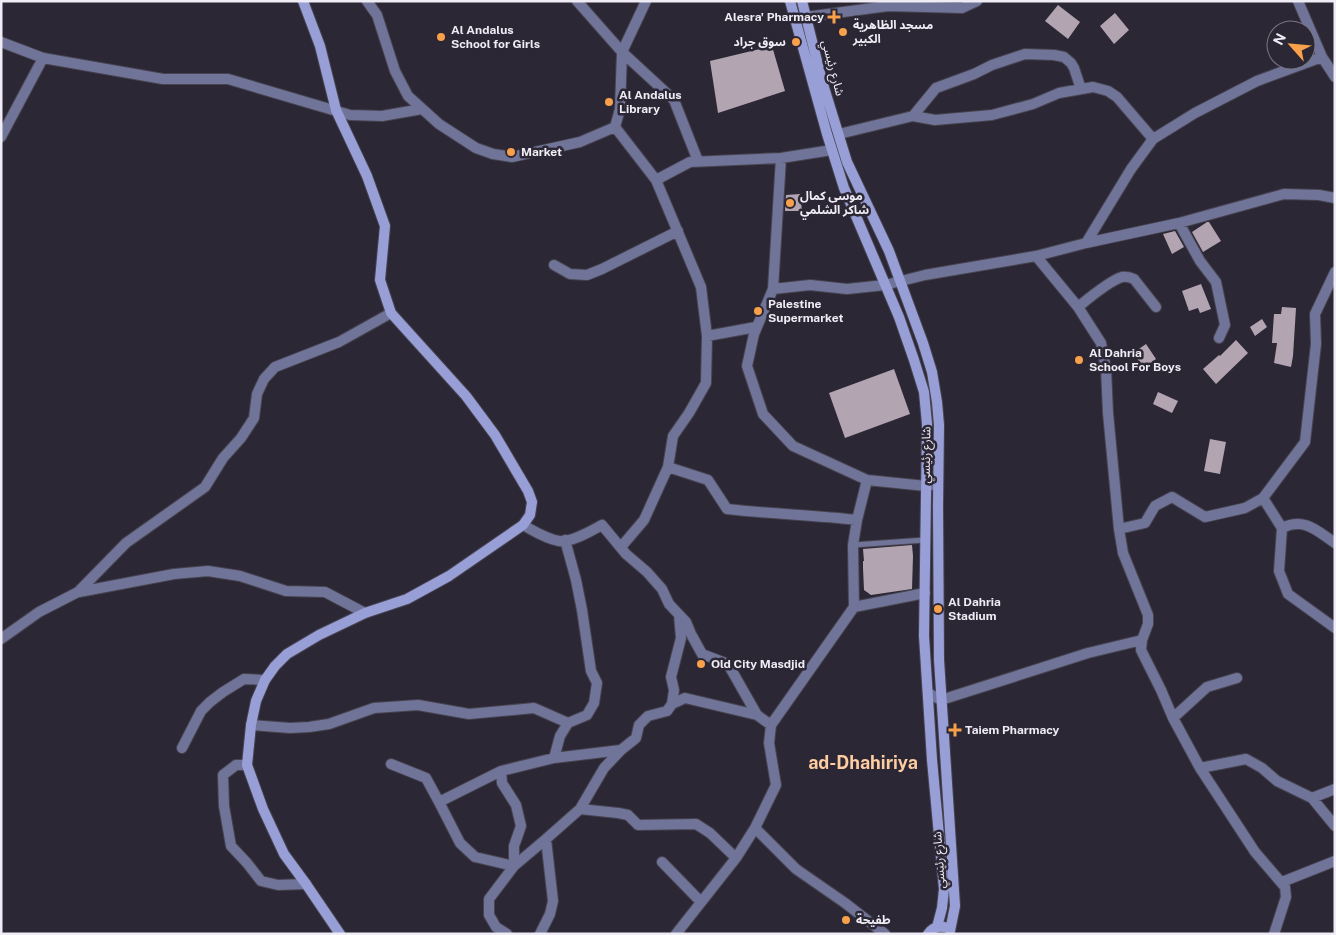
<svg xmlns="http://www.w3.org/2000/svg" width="1336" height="935" font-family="'Public Sans','Noto Sans Arabic',sans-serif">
	<rect width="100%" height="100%" fill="#2c2735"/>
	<path fill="#b3a4b2" d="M1058,5L1080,22L1068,39L1045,21Z
		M1115,13L1129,30L1114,44L1100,26Z
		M772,46L785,91L718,113L710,61Z
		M800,194L802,211H785L786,195Z
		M1207,222H1209L1221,241L1203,252L1192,232Z
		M1175,231L1184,247L1172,254L1163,234Z
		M1201,284L1211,309L1200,313L1198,308L1189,311L1182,291Z
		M1282,307L1296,308L1293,356L1291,367L1274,363L1277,343H1272L1274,314H1281Z
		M1262,319L1267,327L1255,336L1250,327Z
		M1236,340L1248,353L1216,384L1203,369L1219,355L1220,356Z
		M1146,344L1156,359L1144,368L1133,353Z
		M894,369L910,414L845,438L829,393Z
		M1158,392L1178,401L1172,413L1153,404Z
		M1210,439L1226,442L1220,474L1204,471Z
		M912,545L913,556L912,589L871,595L864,590L863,568V561H864L863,549Z"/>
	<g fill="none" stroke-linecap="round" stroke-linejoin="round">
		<defs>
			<path id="lane" d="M853,545L925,540"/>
			<path id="street" d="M367,1L377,15L395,71L408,96L439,124L476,148L493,154L512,157L580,142L615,127
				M577,1L622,52L674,100L698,161
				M646,1L622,52L620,109L615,127L656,180L701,287L707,336L706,383L689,413L673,436L668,467
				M1298,1L1322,57L1335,77
				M888,6L962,8L977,1
				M806,17L888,6L889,1
				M1,42L43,58L163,79H228L350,115L382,116L422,109
				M913,116L936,88L974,74L992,65L1025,54L1054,55L1064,57L1071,63L1074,68L1081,89
				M839,134L913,116L935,120L992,115L1033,104L1059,93L1093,87L1108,91L1117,97L1153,139
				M1,137L43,58
				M781,158L773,289L754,334L747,366L763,414L793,446L867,480L926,486L938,484
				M656,180L690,162L781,158L832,150
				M1179,223L1200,261L1216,282L1225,325L1219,338
				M1086,243L1131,169L1153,139L1195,113L1257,81L1322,57
				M1036,256L1078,307L1101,343L1106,369L1108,413L1119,529L1123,553L1148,615V624L1142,640L1141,650L1161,690L1173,718L1200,768L1255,852L1285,887L1286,897L1274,934
				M554,265L570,274L587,275L602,269L678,231
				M1335,272L1315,314L1316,344L1305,442L1263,498L1282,528L1279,571L1288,594L1335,628
				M773,289L810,285L847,289L885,285L925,275L1036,256L1086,243L1179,223L1284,194L1319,195L1335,198
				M1078,307C1089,298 1109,281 1122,277C1127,276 1130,277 1134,279L1156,307
				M707,336L756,327
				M523,525C534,531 546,539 559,541C571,543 591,531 602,525L626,554L647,572L662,589L669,604L686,622L691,634L702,654L728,664L757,715
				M1282,528C1305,517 1317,531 1335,543
				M1119,529L1145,523L1155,506L1172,497L1205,517L1245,508L1263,498
				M621,547L644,520L668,467L708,480L727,509C770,514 814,515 857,520
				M79,592L174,574L208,571L240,576L286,591L325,592L365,613
				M854,607L925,593
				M1,639L39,612L78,592L126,543L205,487L223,458L241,438L254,418L257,394L264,379L275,367L339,342L391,313
				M928,693L941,700L1088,653L1142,640
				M672,704L674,690L671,677L681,638L679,615
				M1173,718L1207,687L1237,678
				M251,725L290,728L309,727L329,724L374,708L418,705L469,714L534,708L568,723L587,715L594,703L597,683L591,671L582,610L576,580L565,540
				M182,748L201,711L210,702L223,692L244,679L265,680
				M554,758L560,736L568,723
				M391,764L426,778L439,802L460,843L475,857L514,866L489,899V915L496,927L507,934
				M247,765H236L223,775L224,806L231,846L247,863L261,881L278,885L306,884
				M1200,768L1246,759L1262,768L1277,781L1312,798L1335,826
				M501,771L502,783L516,805L521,826L514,846V866
				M1312,798L1335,789
				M439,802L501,771L554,758L621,750L636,738L639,725L648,716L667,711L672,704L685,698L757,715L771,725
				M580,809L604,768L621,750
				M755,828L796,869L845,903L885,934
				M662,862L701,902
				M514,866L546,839L580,809L618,813L628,815L638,825L696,824L710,833L736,858
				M1282,882L1335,861
				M540,934L550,914L553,901L546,839
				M676,934L736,858L755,828L776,785L769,743L771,725L854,607L853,545L857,520L867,480"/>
			<path id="secondary" d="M303,1L320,46L336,110L367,176L385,226L380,280L391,313L466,396L495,435L528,491L532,502L530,515L523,525L449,576L407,599L365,613L319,635L287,654L275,666L265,680L256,701L251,725L247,765L263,809L284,854L306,884L340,934
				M790,1L827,134L844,188L899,317L914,360L924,392L927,424L924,636L932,760L944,889L942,908L937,927
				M802,1L822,81L847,162L889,251L923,343L932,372L937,402L939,425L938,506L939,660L955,906L950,931
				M928,934C932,928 938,926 944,927"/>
		</defs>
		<use href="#lane" stroke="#474350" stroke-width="7"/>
		<use href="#street" stroke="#474350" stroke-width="12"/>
		<use href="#secondary" stroke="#474350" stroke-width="12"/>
		<use href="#lane" stroke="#707498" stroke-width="5"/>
		<use href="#street" stroke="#707498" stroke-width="10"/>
		<use href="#secondary" stroke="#989fd7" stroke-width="10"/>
	</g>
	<g fill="#f8a14a" stroke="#2c2735" stroke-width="2">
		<path d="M831.5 9.5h5v5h5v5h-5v5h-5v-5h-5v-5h5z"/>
		<circle cx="843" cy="32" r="5"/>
		<circle cx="441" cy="37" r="5"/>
		<circle cx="796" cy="42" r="5"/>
		<circle cx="609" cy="102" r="5"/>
		<circle cx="511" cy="152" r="5"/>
		<circle cx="790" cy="203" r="5"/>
		<circle cx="758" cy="311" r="5"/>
		<circle cx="1079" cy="360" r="5"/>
		<circle cx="938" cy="609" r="5"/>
		<circle cx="701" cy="664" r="5"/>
		<path d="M952.5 722.5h5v5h5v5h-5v5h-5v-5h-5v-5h5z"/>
		<circle cx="846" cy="920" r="5"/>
	</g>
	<g text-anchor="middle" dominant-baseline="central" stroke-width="5" stroke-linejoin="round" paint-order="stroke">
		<g font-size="12" font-weight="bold" fill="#efecf5" stroke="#2c2735" text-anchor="start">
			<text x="824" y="17" text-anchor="end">Alesra' Pharmacy</text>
			<text x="853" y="25">مسجد الظاهرية<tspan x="853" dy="14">الكبير</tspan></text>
			<text x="451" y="30">Al Andalus<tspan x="451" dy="14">School for Girls</tspan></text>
			<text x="786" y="42" text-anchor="end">سوق جراد</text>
			<text x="619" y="95">Al Andalus<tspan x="619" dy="14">Library</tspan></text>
			<text x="521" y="152">Market</text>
			<text x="800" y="196">موسى كمال<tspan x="800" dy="14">شاكر الشلمي</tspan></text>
			<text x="768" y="304">Palestine<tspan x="768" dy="14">Supermarket</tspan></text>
			<text x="1089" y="353">Al Dahria<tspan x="1089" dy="14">School For Boys</tspan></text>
			<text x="948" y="602">Al Dahria<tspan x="948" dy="14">Stadium</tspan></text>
			<text x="711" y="664">Old City Masdjid</text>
			<text x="965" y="730">Taiem Pharmacy</text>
			<text x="856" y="920">طفيحة</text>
		</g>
		<g font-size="12" fill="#efecf5" stroke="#2c2735">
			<text transform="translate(833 68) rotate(75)">شارع رئيسي</text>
			<text transform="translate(926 455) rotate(-89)">شارع رئيسي</text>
			<text transform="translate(939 860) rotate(-94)">شارع رئيسي</text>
		</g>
		<g font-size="18" font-weight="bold" fill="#fecca1" stroke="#2c2735">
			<text x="863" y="762">ad-Dhahiriya</text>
		</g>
	</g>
	<rect width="1336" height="935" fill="none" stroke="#efecf5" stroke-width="5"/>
	<g transform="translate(1291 45) rotate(297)"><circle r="24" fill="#2c2735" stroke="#7a7682"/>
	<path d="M0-4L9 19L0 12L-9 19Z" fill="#f8a14a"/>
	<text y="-8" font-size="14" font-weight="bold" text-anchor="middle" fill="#efecf5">N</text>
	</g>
</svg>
